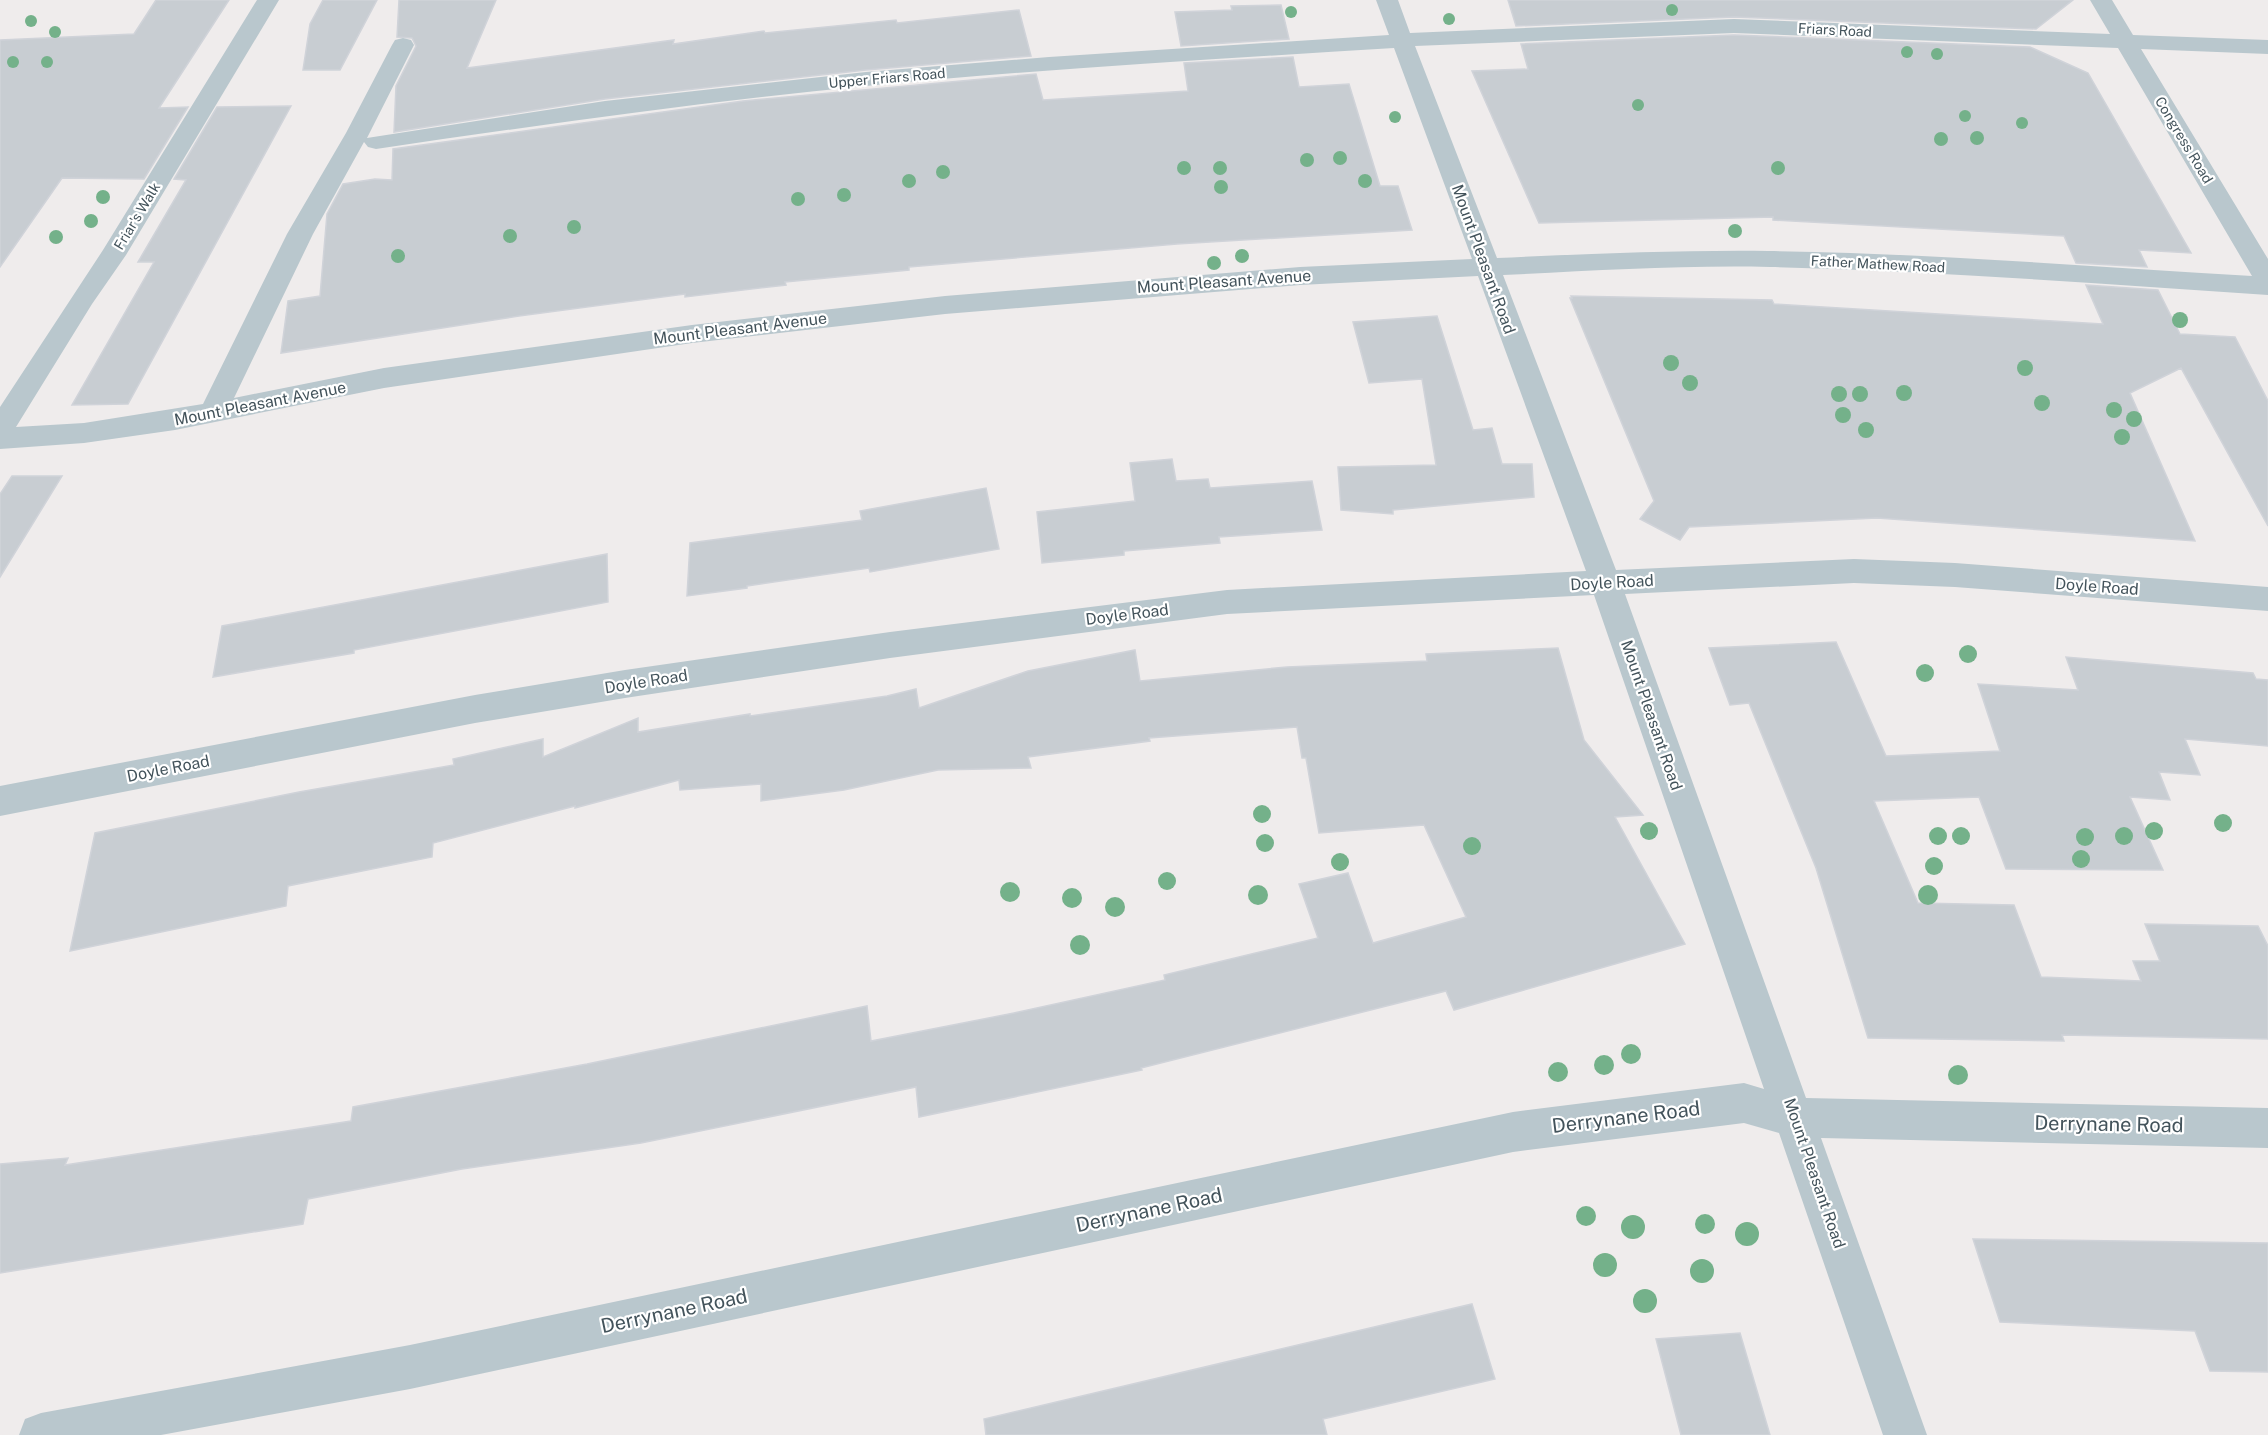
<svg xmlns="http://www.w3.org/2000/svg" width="2268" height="1435" viewBox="0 0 2268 1435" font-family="'Public Sans',sans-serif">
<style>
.building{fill:#c8cdd2;stroke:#d0d3d9;stroke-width:1.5}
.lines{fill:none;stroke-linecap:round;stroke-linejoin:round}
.minor{fill:#b9c7cd;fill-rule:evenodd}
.tree{fill:#74b18a}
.labels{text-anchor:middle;stroke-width:4.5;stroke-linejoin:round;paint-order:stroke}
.far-street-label{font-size:14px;fill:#43535b;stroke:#fff}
.street-label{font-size:16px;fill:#43535b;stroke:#fff}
.near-street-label{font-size:20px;fill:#43535b;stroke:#fff}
</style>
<rect width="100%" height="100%" fill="#efecec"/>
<path class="building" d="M156,0H229L159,108L188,107L144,179L62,178L0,267V40L134,34Z
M323,0H377L340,70H303L310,24Z
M399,0H496L467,68L674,40L673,44L764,31L765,33L896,20L897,23L1019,10L1031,56L866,70L605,99L394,132L396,86L416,46L412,38L397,37Z
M1508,0H2073L2036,29L1734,17L1516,26Z
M1281,5L1289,39L1181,46L1175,12L1232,10L1231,6Z
M1734,35L2030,47L2088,73L2191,253L2139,250L2147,267L2076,263L2064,236L1773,220V217L1539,223L1472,71L1528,69L1521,44Z
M1293,57L1299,87L1349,84L1380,186H1398L1412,230L1177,244L909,267V270L785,282L786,285L685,297V294L519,316L281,353L288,301L320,296L327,214L343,184L375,179L392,180L393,149L743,101L1036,74L1043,100L1188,91L1184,63Z
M291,106L128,404L72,405L154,262H138L186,180L174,179L217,107Z
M2086,285L2158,290L2180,334L2235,337L2268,401V526L2181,368L2130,393L2195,541L1877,518L1689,527L1680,540L1640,519L1654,501L1570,298H1572L1571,296L1772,300L1774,304L2103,324Z
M1437,316L1473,430L1492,428L1502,464H1532L1534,497L1393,510V514L1341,510L1338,467L1436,465L1422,379L1369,383L1353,322Z
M1172,459L1176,481L1208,479L1210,488L1312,481L1322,530L1219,537L1220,543L1124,551V555L1042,563L1037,512L1135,501L1130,463Z
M12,476H62L0,577V494Z
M986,488L999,549L870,572L869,568L747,586V588L687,596L690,543L862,520L860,511Z
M607,554L608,602L354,650V653L213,677L222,626Z
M1836,642L1886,756L2000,751L1978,684L2078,690L2066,657L2253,673L2256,679L2268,680V746L2185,739L2200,775L2159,772L2170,800L2130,797L2163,870L2006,869L1979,797L1874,801L1918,903L2014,905L2041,977L2141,981L2133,961H2160L2145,924L2258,926L2268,946V1039L2062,1035L2064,1041L1868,1038L1816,868L1749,703L1730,705L1709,648Z
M1558,648L1584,740L1643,815L1615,817L1685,944L1454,1010L1446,991L1141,1068L1142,1070L919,1117L916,1087L641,1143L462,1169L308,1199L303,1224L0,1273V1164L68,1158L65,1165L351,1121L353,1107L587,1064L867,1006L871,1041L1014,1013L1165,980L1164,975L1318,938L1299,884L1348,873L1373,943L1466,917L1424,825L1319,833L1306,758H1302L1297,727L1149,738L1150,741L1028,757L1031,768L938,770L844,790L761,801V784L680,790L679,780L575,808V806L433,843L432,857L288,886L286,906L70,951L95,833L299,792L454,765L453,759L543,739V757L638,718V732L750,714V716L887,696L916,689L919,708L1028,671L1135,650L1140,681L1287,667L1427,661L1426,654Z
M1973,1239L2268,1243V1372L2210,1371L2195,1331L2000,1322Z
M1472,1304L1495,1379L1323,1419L1327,1435H986L984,1419Z
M1740,1333L1770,1435H1681L1656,1339Z"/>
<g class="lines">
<path class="minor" d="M257,0H279L126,255L92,304L16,427L84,423L203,404L287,234L346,133L392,45L395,40L403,38L411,40L414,45L367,138L605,101L866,72L1049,57L1389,35L1376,0H1398L1410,33L1734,19L2110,34L2090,0H2112L2133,35L2268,40V54L2141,49L2268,259V295C2102,284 1936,271 1770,267C1681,265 1592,271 1503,275L1616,570L1854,559L1955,563L2268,587V611L1955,587L1854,583L1625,594L1806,1098L2268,1108V1148L1821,1138L1927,1435H1883L1779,1133L1744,1123L1513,1152L410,1389L161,1435H19L25,1419L41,1413L410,1345L1513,1112L1744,1083L1764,1089L1594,595L1227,614L890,658L625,698L475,723L0,816V786L475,695L625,670L890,632L1227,590L1586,571L1478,276L1300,285L945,314L692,343L384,388L175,430L84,443L0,449V407L103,250ZM1734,33L2118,48L2252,276C2091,267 1930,253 1768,251C1678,250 1587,254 1497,258L1415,46ZM1394,48L1472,259L1300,267L945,296L692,325L384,368L234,398L313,234L364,142L368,147L376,149C539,125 702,102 866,86C1041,69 1218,59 1394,48Z"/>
</g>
<g class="tree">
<circle cx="1672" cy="10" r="6"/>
<circle cx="1291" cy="12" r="6"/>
<circle cx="1449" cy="19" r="6"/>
<circle cx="31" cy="21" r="6"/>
<circle cx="55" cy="32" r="6"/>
<circle cx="1907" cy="52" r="6"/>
<circle cx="1937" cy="54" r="6"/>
<circle cx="13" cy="62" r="6"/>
<circle cx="47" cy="62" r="6"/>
<circle cx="1638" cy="105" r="6"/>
<circle cx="1965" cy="116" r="6"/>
<circle cx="1395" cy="117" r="6"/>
<circle cx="2022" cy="123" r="6"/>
<circle cx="1977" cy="138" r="7"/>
<circle cx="1941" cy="139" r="7"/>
<circle cx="1340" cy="158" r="7"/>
<circle cx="1307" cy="160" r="7"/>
<circle cx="1184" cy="168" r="7"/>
<circle cx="1220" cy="168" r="7"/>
<circle cx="1778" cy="168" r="7"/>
<circle cx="943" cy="172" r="7"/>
<circle cx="909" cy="181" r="7"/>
<circle cx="1365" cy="181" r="7"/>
<circle cx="1221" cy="187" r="7"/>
<circle cx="844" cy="195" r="7"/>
<circle cx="103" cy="197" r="7"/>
<circle cx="798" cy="199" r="7"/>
<circle cx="91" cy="221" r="7"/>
<circle cx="574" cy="227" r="7"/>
<circle cx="1735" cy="231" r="7"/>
<circle cx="510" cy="236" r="7"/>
<circle cx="56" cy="237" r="7"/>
<circle cx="398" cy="256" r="7"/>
<circle cx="1242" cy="256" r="7"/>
<circle cx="1214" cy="263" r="7"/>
<circle cx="2180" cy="320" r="8"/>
<circle cx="1671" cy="363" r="8"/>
<circle cx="2025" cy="368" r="8"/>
<circle cx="1690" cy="383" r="8"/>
<circle cx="1904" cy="393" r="8"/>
<circle cx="1839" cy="394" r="8"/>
<circle cx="1860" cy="394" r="8"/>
<circle cx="2042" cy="403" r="8"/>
<circle cx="2114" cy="410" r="8"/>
<circle cx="1843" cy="415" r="8"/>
<circle cx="2134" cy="419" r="8"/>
<circle cx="1866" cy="430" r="8"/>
<circle cx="2122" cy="437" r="8"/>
<circle cx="1968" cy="654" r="9"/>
<circle cx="1925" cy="673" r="9"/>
<circle cx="1262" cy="814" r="9"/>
<circle cx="2223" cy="823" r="9"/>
<circle cx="1649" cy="831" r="9"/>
<circle cx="2154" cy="831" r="9"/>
<circle cx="1938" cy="836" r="9"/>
<circle cx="1961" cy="836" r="9"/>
<circle cx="2124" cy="836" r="9"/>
<circle cx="2085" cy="837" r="9"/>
<circle cx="1265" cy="843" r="9"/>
<circle cx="1472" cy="846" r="9"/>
<circle cx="2081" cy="859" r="9"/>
<circle cx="1340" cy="862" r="9"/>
<circle cx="1934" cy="866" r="9"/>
<circle cx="1167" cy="881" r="9"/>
<circle cx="1010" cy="892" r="10"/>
<circle cx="1258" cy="895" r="10"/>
<circle cx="1928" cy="895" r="10"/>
<circle cx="1072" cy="898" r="10"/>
<circle cx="1115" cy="907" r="10"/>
<circle cx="1080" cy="945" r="10"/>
<circle cx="1631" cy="1054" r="10"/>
<circle cx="1604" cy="1065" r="10"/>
<circle cx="1558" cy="1072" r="10"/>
<circle cx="1958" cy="1075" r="10"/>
<circle cx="1586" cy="1216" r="10"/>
<circle cx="1705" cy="1224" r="10"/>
<circle cx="1633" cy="1227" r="12"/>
<circle cx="1747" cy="1234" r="12"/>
<circle cx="1605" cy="1265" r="12"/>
<circle cx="1702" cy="1271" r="12"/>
<circle cx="1645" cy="1301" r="12"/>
</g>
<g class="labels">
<g class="far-street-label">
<text transform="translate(1835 30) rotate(3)" y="5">Friars Road</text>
<text transform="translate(887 78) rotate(-5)" y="5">Upper Friars Road</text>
<text transform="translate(2184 140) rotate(59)" y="5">Congress Road</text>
<text transform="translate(137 216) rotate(-59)" y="5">Friar's Walk</text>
<text transform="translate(1878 264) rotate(3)" y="5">Father Mathew Road</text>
</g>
<g class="street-label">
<text transform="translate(1484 259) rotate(70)" y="6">Mount Pleasant Road</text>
<text transform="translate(1224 281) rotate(-4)" y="6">Mount Pleasant Avenue</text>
<text transform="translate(740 328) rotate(-7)" y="6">Mount Pleasant Avenue</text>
<text transform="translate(260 403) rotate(-11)" y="6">Mount Pleasant Avenue</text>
<text transform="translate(1612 582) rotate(-3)" y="6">Doyle Road</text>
<text transform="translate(2097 586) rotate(4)" y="6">Doyle Road</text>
<text transform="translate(1127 614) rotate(-7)" y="6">Doyle Road</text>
<text transform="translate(646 681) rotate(-9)" y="6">Doyle Road</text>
<text transform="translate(1652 715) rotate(71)" y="6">Mount Pleasant Road</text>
<text transform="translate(168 768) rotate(-11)" y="6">Doyle Road</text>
<text transform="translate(1815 1173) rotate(71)" y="6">Mount Pleasant Road</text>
</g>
<g class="near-street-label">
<text transform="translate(1626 1117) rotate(-7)" y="7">Derrynane Road</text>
<text transform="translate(2109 1124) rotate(1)" y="7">Derrynane Road</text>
<text transform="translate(1149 1210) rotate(-12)" y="7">Derrynane Road</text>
<text transform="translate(674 1311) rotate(-12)" y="7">Derrynane Road</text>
</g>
</g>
</svg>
